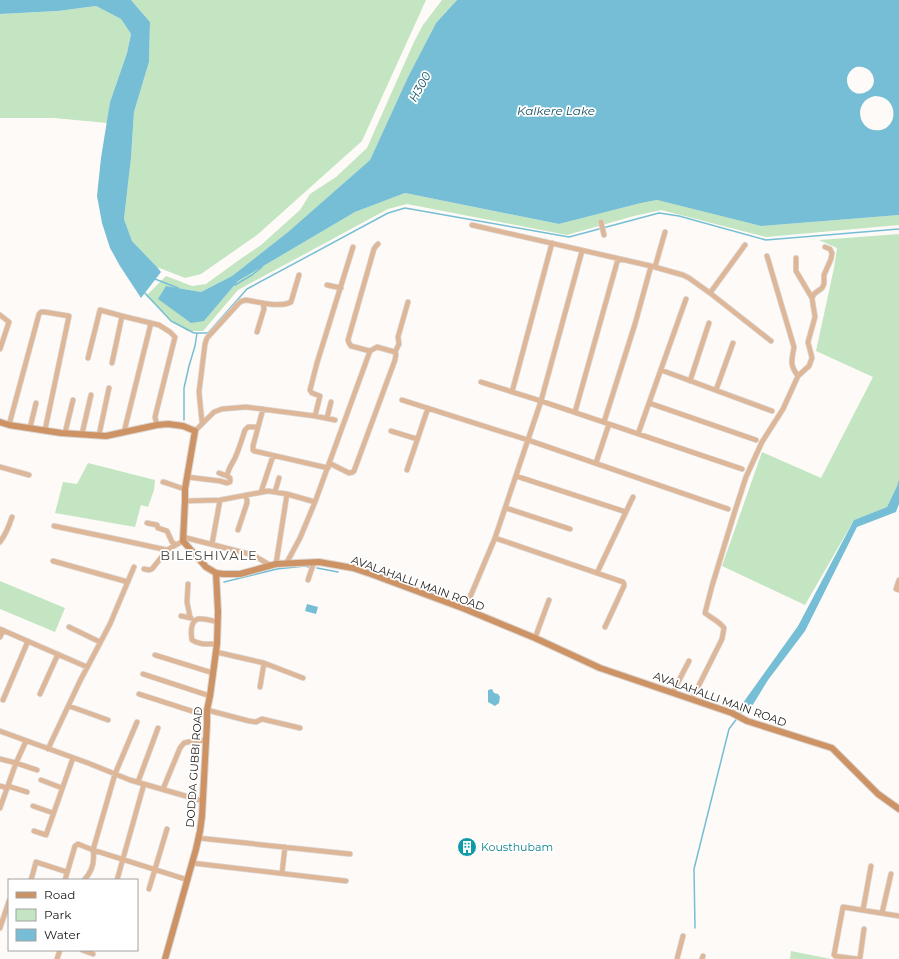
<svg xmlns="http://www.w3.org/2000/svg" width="899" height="959" viewBox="0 0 899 959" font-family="Montserrat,sans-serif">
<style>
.green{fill:#c3e5c1}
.water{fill:#76bed5;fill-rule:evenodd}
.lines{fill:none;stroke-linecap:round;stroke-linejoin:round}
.stream{stroke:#76bed5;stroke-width:1.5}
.street-casing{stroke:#dad6d3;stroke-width:6}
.secondary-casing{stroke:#dad6d3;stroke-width:8}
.street{stroke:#deb698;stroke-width:4.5}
.secondary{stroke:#ce9365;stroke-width:6}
.labels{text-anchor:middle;stroke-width:3.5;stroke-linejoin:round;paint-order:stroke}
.street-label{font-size:11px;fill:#1a1714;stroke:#fff}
.culture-label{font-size:11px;fill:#0d838f;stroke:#fff;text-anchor:start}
.water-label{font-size:12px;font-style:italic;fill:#165263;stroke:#fff}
.quarter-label{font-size:13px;letter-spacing:1px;fill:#4d4640;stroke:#fff}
</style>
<rect width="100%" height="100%" fill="#fefaf7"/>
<path class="green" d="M131,0H426L362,141L257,235L201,274L185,278L157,267L132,241L124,219L131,158L134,112L149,62L150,22Z
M442,0H457L436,23L408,77L370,160L288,232L232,276L201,292L166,286L204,321L238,281L355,212L405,193L559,224L641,203L657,200L761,226L899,215V225L766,237L661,210L634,216L567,235L407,204L388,209L238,290L203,331H187L170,319L146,296L166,276L192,286L206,284L239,260L261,245L300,210L310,194L336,177L367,148L414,42L423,25Z
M96,6L121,19L131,34L127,53L110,102L107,123L54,118H0V14L58,11Z
M899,234V479L897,486L887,507L854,520L805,605L722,566L762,452L821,478L873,377L816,351L834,268L837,248L819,240Z
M88,463L155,480L154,490L148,507L141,505L135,527L55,513L63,482L77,484Z
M0,581L65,608L55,632L0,609Z
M791,951L831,959H790Z"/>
<path class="water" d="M0,0H131L150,22L149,62L134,112L131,158L124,219L132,241L157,267L161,272L141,298L120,266L110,248L102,223L97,196L101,158L110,102L127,53L131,34L121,19L96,6L58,11L0,14Z
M457,0H899V215L761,226L657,200L641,203L559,224L405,193L355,212L238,281L204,321L191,323L158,299L166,286L201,292L232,276L288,232L370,160L408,77L436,23ZM856,67C873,64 881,85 866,92C850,100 838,76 856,67ZM875,96C898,96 899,126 881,130C858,134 851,101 875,96Z
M899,479V504L896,512L857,527L805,631L768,680L749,711L740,707L798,626L854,520L887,507L897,486Z
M307,604L318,607L316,614L305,611Z
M492,689L494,693L498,694L500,697L499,703L495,706L488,702V690Z"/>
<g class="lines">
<path class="stream" d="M155,279L178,288
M235,285L252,275L262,267
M144,292L171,321L194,333H208L247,289L388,213L405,208L569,237L659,213L679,216L766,240L899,229
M184,420V388L189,366L195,346L197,333
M317,568L338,572
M224,582L277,569L305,566L309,567
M740,714L745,708
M695,928L694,869L729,729L738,717"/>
<defs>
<path id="street" d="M601,222L604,235
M472,225L651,266L683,275L689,278L710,293L771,341
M767,256L794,347C792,360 789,364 798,376
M655,267L665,232
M327,285L341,288
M710,293L745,245
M812,298L814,294L822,288L824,284V275L831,259L832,253L830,249L825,247
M0,315L9,322L0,349
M257,332L264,309L263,303
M370,351L351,346L349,343L348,340L374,249L376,246L378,244
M395,352L399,344L398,337L408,302
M88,358L100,310L122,316
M112,363L122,316L159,325L170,332L175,337L155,417L157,425
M661,370L772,411
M690,381L709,323
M481,382L541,401L582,251
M716,390L733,343
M512,392L552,243
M402,400L528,440L728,509
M649,403L756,440
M263,409L253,446V450L254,451L328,468
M575,412L618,259
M315,416L320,396L312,393L310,390L317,363L353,247
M327,418L331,402
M202,422L199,392L205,344L207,338L239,303L242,301L246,300C258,302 280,308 291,302L299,275
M604,422L635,324L651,266
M9,425L39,314L41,312H45L69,316L45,430
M30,428L36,403
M195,431L214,412L222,409L246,407L315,416L335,420
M391,431L417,439
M124,432L151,323
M65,433L73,400
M82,434L91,395
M638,434L686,299
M99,435L109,388
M596,463L609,424
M0,467L29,475
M407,470L428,408
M219,473L227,476
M516,476L626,512
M187,477L220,481L227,483L230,482V478L227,476C228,469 232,464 235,458C239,449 242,439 245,430L248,427H258
M163,482C171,484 177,487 185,489
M261,492L273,456
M275,492L279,478
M185,501L220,500L268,491L287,494L315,502
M506,508L570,529
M147,523L157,525L158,528L167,531L172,542L176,545
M54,526L121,540L167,550L183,541
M238,530L247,503V500L245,495
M183,537L253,555L270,565
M495,538L623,582L624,584V586L605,627
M0,542C6,534 9,526 12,517
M212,544L220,500
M53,561L128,582
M276,564L287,494
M286,564L300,538L315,502L370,351L377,347L395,352L396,354L395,360L354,471L353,472L349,473L329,463
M144,569L149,570L152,569L167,550
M597,573L633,497
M308,580L314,562
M899,580L896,589L899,590
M188,584L187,602L190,617
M465,609L495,538L541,401L742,469
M181,616L191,618
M69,627L100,642
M0,629L87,667
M0,637L3,630
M535,638L549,600
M217,644C208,644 199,645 192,640C191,634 190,621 198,619C202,618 213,621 218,622
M216,652L264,663L303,678
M155,655L213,673
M143,674L210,696
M260,687L264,663
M673,692L689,661
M40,694L58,654
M139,694L207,716
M692,699L722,639L724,628C719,621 711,618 705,613L712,586L734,514L746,477L762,442L783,409L798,376L809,366L812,358L808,342L815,317L812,298L796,271V258
M3,700L28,641
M69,706L108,720
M207,710L249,721L256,722L262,719L300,728
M0,731L88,763L115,774L130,780L203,801
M48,749L80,681L110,624L134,567
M0,759L16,763L26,741
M41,780L62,788
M138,782L158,728
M0,786L7,788
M8,786L27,792
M163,789L180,748L184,743L188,742L206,740
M33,806L53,813
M0,808L16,763L37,770
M34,831L46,835L73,758
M198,838L350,854
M192,863L346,881
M282,873L285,847
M31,880L36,862L67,872
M65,880L75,846L78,844L93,850L188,880
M84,880C92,872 95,862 93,850L115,774L137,722
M117,880L144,784
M149,889L167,829
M863,910L871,866
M882,913L891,874
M0,928L9,901
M864,929L860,958L857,959L835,956L834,955L843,907L899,916
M82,950L93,954
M57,959L60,950
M677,959L683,936
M702,959L703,956"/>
<path id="secondary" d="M0,422L9,425L61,433L106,436L157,425L168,424L183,426L195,431L185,489V501L183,541L206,567L216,573L223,574H240L276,564L319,562L353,568L371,574L465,609L535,638L600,668L732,713L747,721L832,748L878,794L899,809
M165,959L196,849L200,831L202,816L207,723V710L210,696L217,644L218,612L216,573"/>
</defs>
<use href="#street" class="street-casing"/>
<use href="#secondary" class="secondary-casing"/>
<use href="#street" class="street"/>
<use href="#secondary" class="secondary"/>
</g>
<defs>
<symbol id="building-disc" viewBox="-11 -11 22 22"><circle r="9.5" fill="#0f9aa8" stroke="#fff"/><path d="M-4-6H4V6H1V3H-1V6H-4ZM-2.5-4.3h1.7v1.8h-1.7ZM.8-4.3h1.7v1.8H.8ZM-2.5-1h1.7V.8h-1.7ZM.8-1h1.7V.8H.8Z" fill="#fff"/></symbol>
</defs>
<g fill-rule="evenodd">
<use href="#building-disc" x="456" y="836" width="22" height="22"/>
</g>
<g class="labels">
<g class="street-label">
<text transform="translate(418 583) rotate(20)" y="4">AVALAHALLI MAIN ROAD</text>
<text transform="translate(720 699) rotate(20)" y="4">AVALAHALLI MAIN ROAD</text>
<text transform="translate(194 767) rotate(-86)" y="4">DODDA GUBBI ROAD</text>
</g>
<g class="culture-label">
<text x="481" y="851">Kousthubam</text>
</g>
<g class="water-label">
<text transform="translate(420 87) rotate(-61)" y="4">H300</text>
<text x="556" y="115">Kalkere Lake</text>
</g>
<g class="quarter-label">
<text x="209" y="560">BILESHIVALE</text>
</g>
</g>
<rect x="8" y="879" width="130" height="72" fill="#ffffff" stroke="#a3a2a1"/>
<rect x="16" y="892" width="20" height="6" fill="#ce9365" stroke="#a3a2a1"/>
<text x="44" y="899" font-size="12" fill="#1a1714">Road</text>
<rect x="16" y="909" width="20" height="12" fill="#c3e5c1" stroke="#a3a2a1"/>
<text x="44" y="919" font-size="12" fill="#1a1714">Park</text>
<rect x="16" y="929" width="20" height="12" fill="#76bed5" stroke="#a3a2a1"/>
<text x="44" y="939" font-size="12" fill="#1a1714">Water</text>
</svg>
